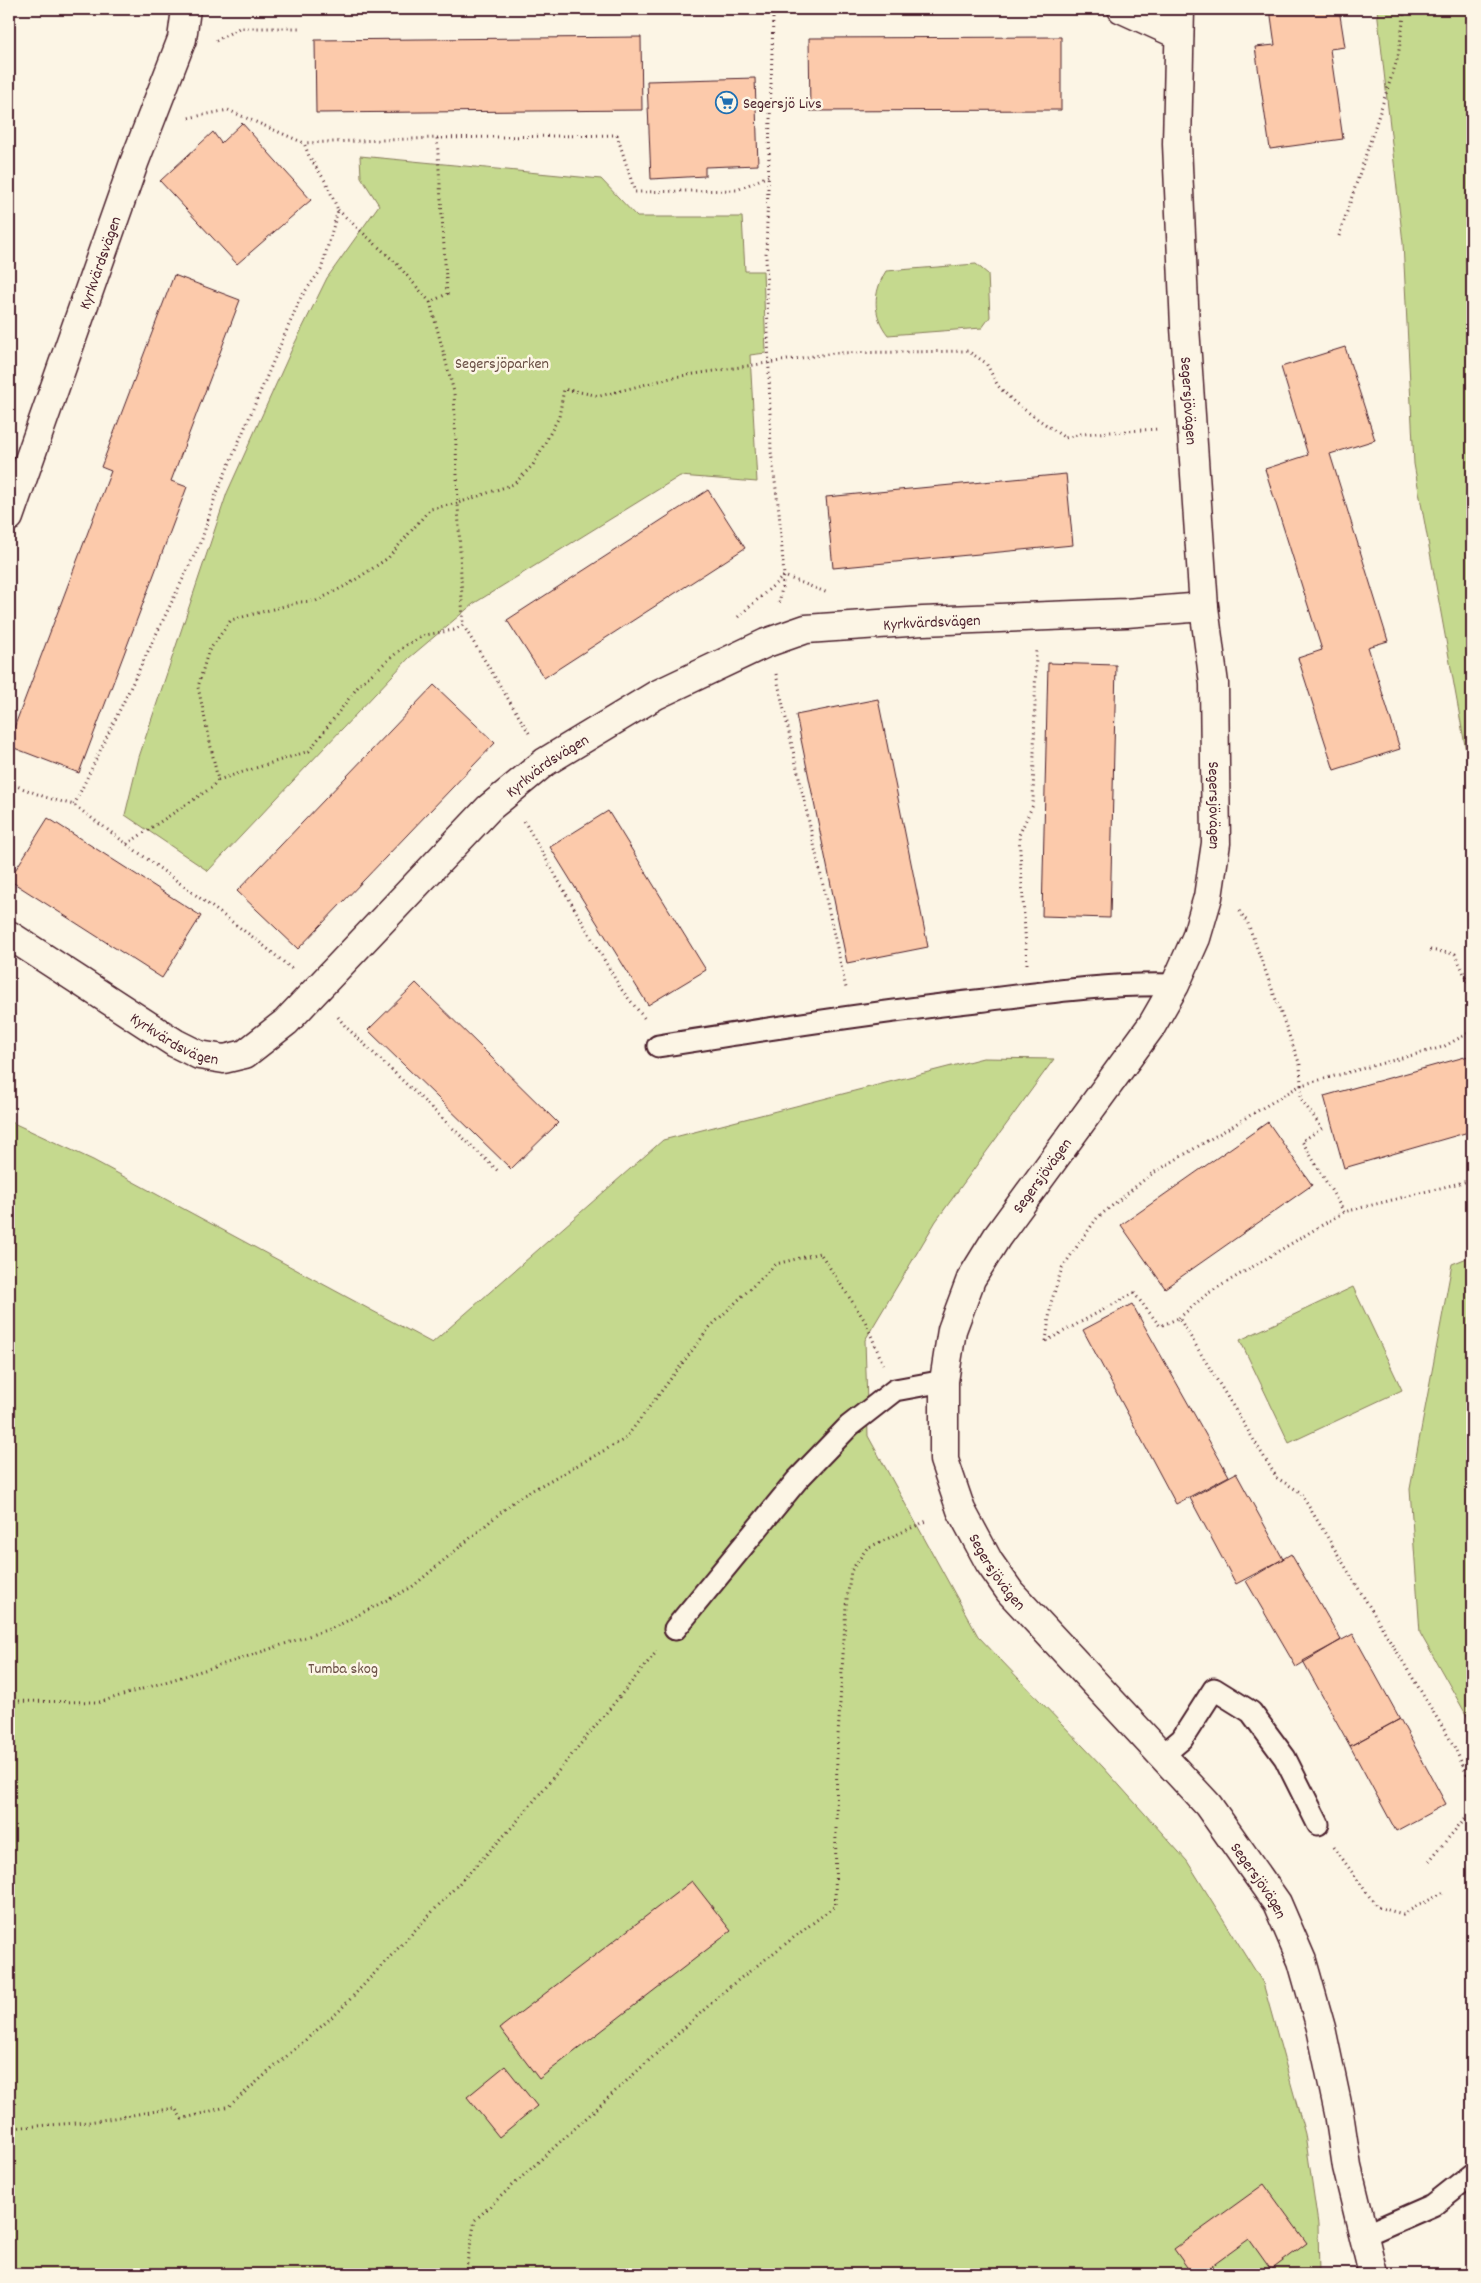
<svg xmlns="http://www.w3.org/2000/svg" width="1481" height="2283" viewBox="0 0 1481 2283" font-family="Dekko,sans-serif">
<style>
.green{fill:#c5d98e;stroke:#887c5c}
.building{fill:#fccaab;stroke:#4a1f2b}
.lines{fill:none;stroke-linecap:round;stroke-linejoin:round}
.lane-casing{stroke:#4a1f2b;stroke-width:25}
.street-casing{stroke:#4a1f2b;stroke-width:31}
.path{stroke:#4a1f2b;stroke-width:3;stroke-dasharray:1 4;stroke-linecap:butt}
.lane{stroke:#fcf5e5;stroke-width:21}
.street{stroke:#fcf5e5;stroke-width:28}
.labels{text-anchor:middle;stroke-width:5;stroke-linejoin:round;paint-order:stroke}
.poi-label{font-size:16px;fill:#4a1f2b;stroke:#fcf5e5;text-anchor:start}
.street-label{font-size:16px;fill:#4a1f2b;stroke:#fcf5e5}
.park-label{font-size:16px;fill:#694e44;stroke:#fcf5e5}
</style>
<rect width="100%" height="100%" fill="#fcf5e5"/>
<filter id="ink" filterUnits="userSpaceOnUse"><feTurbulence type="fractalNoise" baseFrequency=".02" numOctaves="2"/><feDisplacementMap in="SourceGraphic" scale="10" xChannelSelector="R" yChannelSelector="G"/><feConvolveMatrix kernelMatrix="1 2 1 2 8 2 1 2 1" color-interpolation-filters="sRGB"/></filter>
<g filter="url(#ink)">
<path class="green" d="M1377,9H1472V784L1414,464L1403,243Z
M360,156L601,179L637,217H742L745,271H763L766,353L750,355L757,482L680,476L473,604L409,658L208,871L125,815L139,757L227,493L291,351L327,278L379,205L361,177Z
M976,264L988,274L990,317L982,328L888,335C872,315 873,292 886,271Z
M983,1058L1054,1059L936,1221L865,1340L868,1436L978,1636L1103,1767L1187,1861L1263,1983L1305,2134L1318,2224L1319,2274H9V1121L93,1160L432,1343L663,1140Z
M1472,1256V1725L1420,1633L1410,1489L1452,1264Z
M1353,1287L1402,1390L1289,1443L1240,1340Z"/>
<path class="building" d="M1270,9H1339L1345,47L1330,49L1343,139L1270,149L1255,47L1275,45Z
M641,37L642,110L316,113L315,40Z
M1061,37V110L810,111L809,38Z
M755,78L758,165L705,167V176L651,179L647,81Z
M242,123L311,200L237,264L160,181L213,132L221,143Z
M174,275L240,300L171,481L187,487L79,773L9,746V741L111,471L101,467Z
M1345,347L1375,440L1330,454L1388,641L1368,647L1400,749L1334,770L1298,658L1322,650L1265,469L1308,455L1281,367Z
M1066,474L1073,545L833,568L826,497Z
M708,490L745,548L544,678L507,620Z
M1048,663L1116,665L1110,918L1042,916Z
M434,685L495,743L298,949L237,891Z
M878,699L928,947L847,963L796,715Z
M608,811L706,970L648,1005L550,847Z
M48,818L201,916L162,978L9,880Z
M416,983L558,1123L511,1169L368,1030Z
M1472,1055V1131L1344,1168L1324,1096Z
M1268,1122L1312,1185L1165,1288L1121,1225Z
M1132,1304L1229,1476L1176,1504L1083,1330Z
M1236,1473L1283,1559L1236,1584L1190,1498Z
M1291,1554L1341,1640L1296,1667L1246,1581Z
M1353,1634L1400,1719L1350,1746L1303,1661Z
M1400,1719L1446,1804L1396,1831L1350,1746Z
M692,1881L731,1931L539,2079L500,2028Z
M505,2066L537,2106L499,2137L467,2097Z
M1264,2184L1307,2243L1271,2270L1249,2239L1201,2274H1192L1174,2249Z"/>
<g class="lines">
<defs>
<path id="lane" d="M658,1046C767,1029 876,1012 985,1000C1048,992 1112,983 1175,985
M675,1629L797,1480L849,1426L895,1390L944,1381
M1163,1755L1182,1739L1214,1689L1251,1712L1285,1758L1318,1824
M1362,2236L1433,2205L1472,2174"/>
<g id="street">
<path d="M1122,9L1179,35"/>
<path id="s1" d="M1180,9L1177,144L1185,327L1204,607L1214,684L1216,843L1208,897L1196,938L1175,985L1152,1025L997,1237L971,1279L952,1330L944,1381V1460L961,1510L989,1562L1010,1592L1208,1805L1277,1903L1302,1961L1321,2028L1339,2113L1347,2167L1373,2274"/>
<path id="s2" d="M9,517L134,163L182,39L186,9"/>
<path id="s3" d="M9,935L175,1043L199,1055L224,1059L245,1054L286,1022L489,808L545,762L656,695L766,643L806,629L923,621L1126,613L1204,607"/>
</g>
</defs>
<use href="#lane" class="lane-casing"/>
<use href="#street" class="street-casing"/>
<path class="path" d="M773,18L766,255L771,452L779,511L784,576L779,604
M216,41L239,28H302
M437,138L617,135L635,192L737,190L768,176
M338,210L396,263L430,302
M1339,236L1398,57L1405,9
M738,617L784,576L828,593
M776,674L846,988
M529,733L463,625L458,503L514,484L533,465L559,417L564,389L600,396L674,377L834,353L968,351L986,363L998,386L1015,403L1065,438L1081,434L1158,429
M218,780L309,751L360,684L406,645L425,635L454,630L463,625
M9,783L45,797L74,805L258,941L292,969
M74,805L202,539L215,497L301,297L321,270L338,210L327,184L309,156L304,143L228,110L188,118
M524,821L621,989L645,1019
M127,844L211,788L218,780L198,687L208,652L231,620L300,602L316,601L349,584L388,558L430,509L458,503L454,392L430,302L447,294L437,138L304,143
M1430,950L1455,954L1469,984L1472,1005
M1027,964L1019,835L1033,805L1036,649
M338,1017L345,1026L499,1172
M1344,1212L1302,1141L1322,1128L1301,1099V1085L1443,1047L1472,1031
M1179,1318L1207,1294L1344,1212L1472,1180
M1046,1341L1134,1293L1160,1326L1179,1318L1277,1478L1300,1492L1454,1746L1472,1786
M1046,1341L1051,1303L1062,1268L1097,1218L1150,1175L1301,1085L1300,1065L1247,921L1239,911
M9,1701L100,1702L240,1659L335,1627L412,1587L518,1498L625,1439L710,1327L776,1264L820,1253L865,1321L883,1364
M1334,1847L1377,1907L1403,1914L1446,1891
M1429,1861L1472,1810
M9,2128L89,2122L175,2108L182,2119L229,2106L339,2011L514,1825L657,1651
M465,2274L475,2220L729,1987L835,1906L837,1752L846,1606L851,1571L867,1548L929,1520"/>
<use href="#lane" class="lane"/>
<use href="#street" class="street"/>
</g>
</g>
<defs>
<symbol id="supermarket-ring" viewBox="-11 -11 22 22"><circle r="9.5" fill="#fcf5e5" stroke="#1f6fb2" stroke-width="1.5"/><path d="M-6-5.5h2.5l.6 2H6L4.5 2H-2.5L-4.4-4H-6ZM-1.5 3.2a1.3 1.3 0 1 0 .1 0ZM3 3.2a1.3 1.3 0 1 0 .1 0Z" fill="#1f6fb2"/></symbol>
</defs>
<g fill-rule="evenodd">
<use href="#supermarket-ring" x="714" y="90" width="25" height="25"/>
</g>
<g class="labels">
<g class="poi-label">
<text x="743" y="108">Segersjö Livs</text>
</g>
<g class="street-label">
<text dy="6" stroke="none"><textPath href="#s2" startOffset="270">Kyrkvärdsvägen</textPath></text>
<text dy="6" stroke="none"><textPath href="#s1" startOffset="392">Segersjövägen</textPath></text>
<text dy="6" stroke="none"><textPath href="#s3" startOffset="1111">Kyrkvärdsvägen</textPath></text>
<text dy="6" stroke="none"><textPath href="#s3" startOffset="691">Kyrkvärdsvägen</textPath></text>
<text dy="6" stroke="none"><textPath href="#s1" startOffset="798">Segersjövägen</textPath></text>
<text dy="6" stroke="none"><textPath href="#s3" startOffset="196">Kyrkvärdsvägen</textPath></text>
<text transform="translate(1041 1175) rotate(-54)" y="6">Segersjövägen</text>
<text dy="6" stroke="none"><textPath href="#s1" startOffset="1652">Segersjövägen</textPath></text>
<text dy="6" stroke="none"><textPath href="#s1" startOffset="2058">Segersjövägen</textPath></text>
</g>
<g class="park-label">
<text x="502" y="368">Segersjöparken</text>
<text x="343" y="1673">Tumba skog</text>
</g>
</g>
<rect width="1481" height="2283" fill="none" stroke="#fcf5e5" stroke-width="30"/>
<rect x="15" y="15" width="1451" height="2253" fill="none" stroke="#4a1f2b" stroke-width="2" filter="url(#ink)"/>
</svg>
